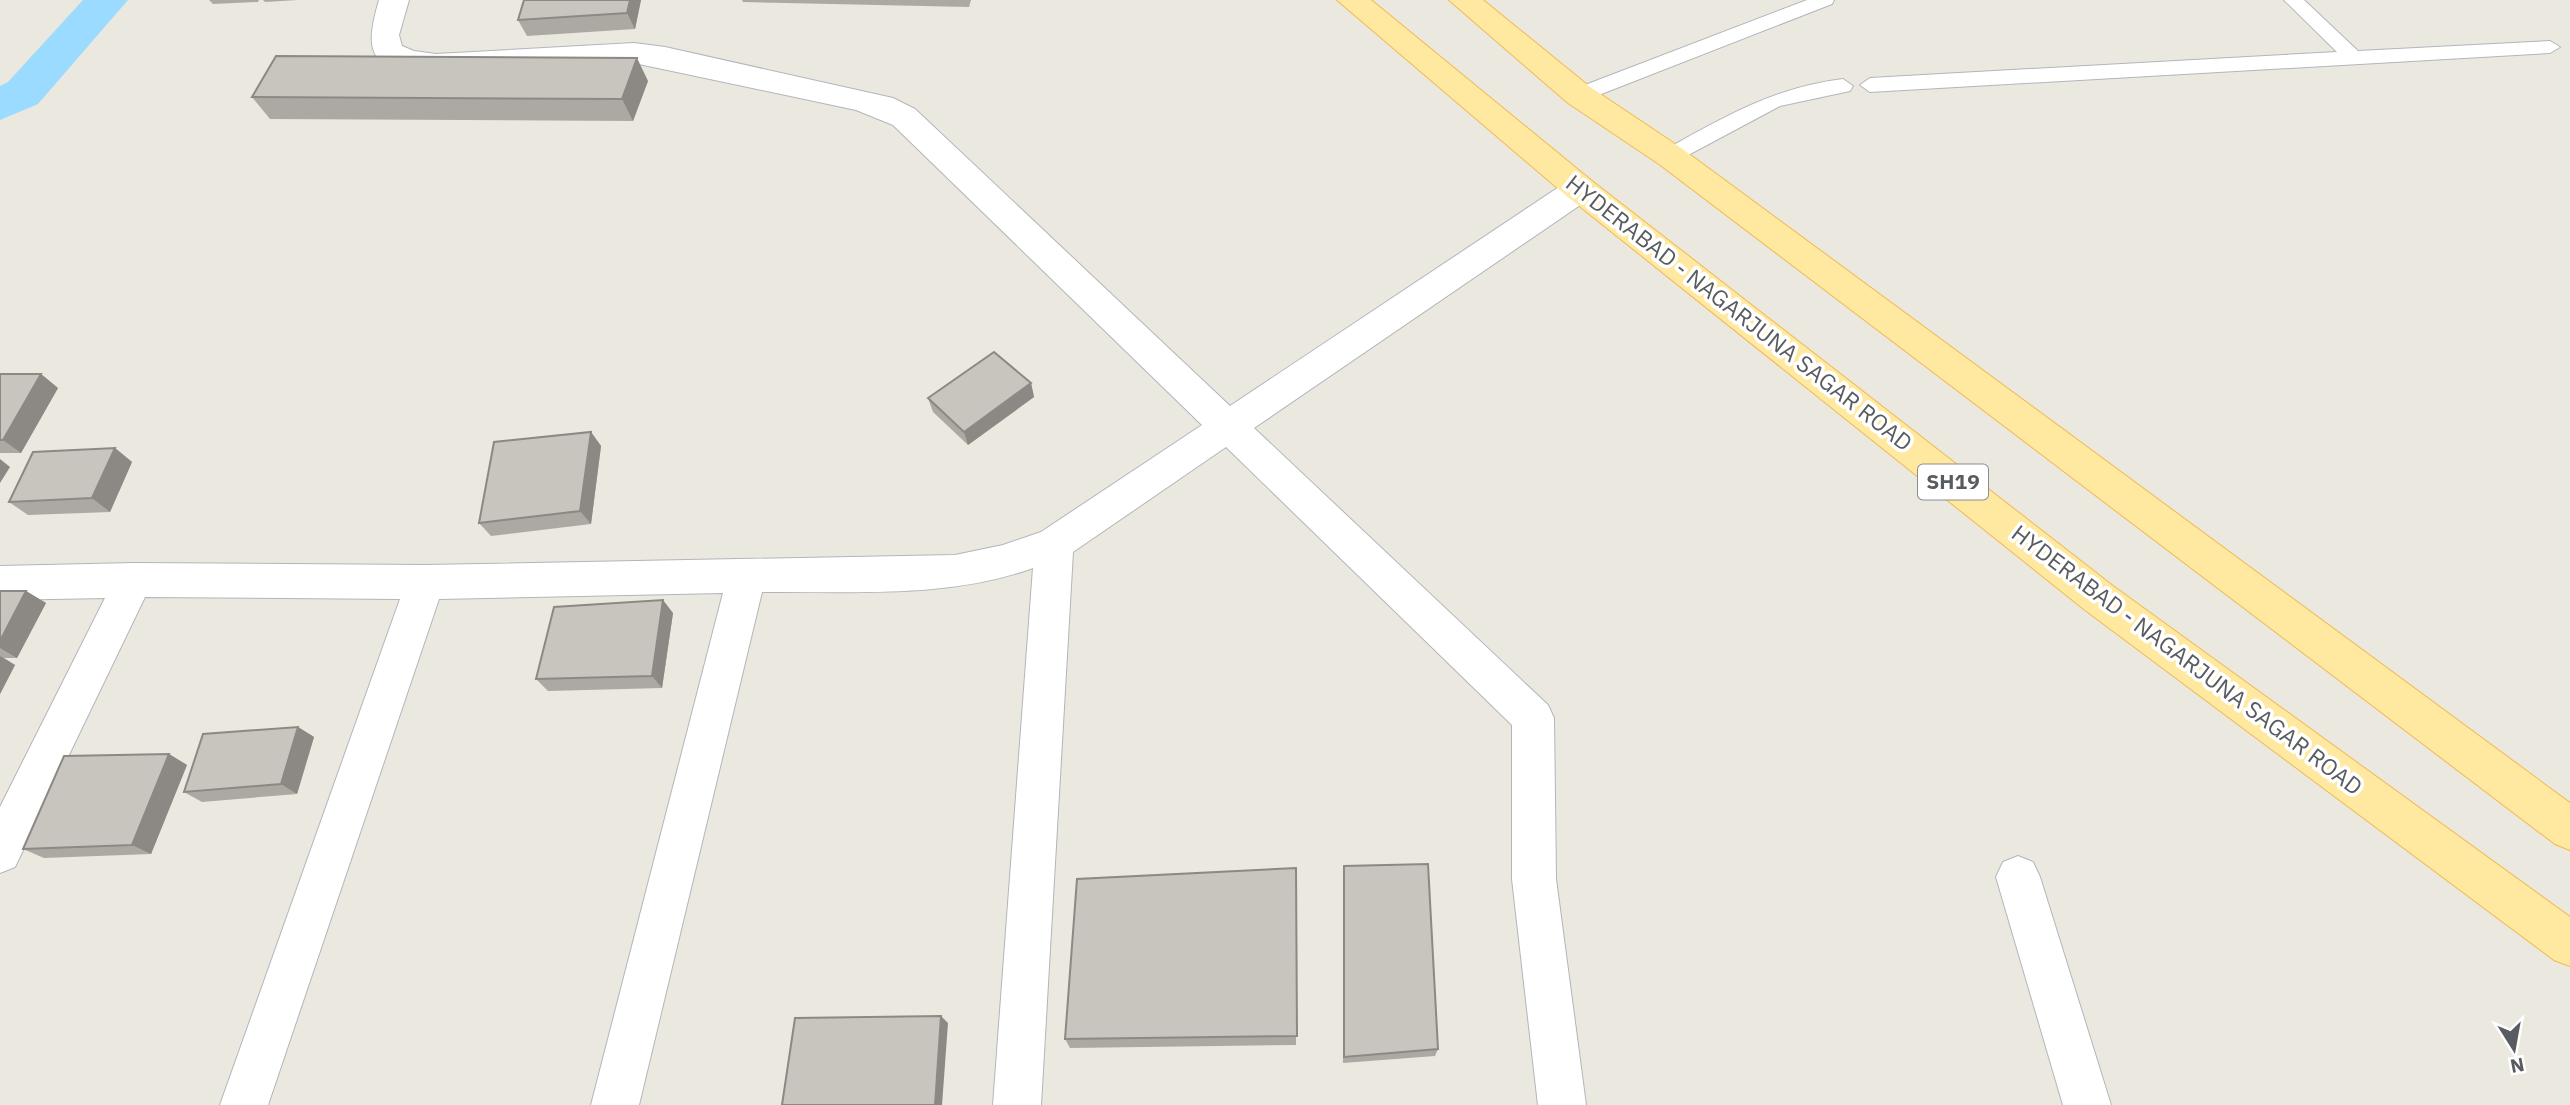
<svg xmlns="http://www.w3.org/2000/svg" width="2570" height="1105" viewBox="0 0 2570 1105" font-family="'IBM Plex Sans',sans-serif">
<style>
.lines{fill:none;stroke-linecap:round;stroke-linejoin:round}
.canal{fill:#9bdbff;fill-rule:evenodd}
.lane-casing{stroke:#b2b6ba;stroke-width:2}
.street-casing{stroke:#b2b6ba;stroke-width:2}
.primary-casing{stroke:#f1b952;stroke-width:2}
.lane{fill:#fff;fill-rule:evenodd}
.street{fill:#fff;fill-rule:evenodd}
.primary{fill:#ffe9a0;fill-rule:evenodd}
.wall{fill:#aca9a3}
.shaded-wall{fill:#8c8985}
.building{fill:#c8c4be;stroke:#8c8985;stroke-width:2}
.labels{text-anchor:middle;stroke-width:7;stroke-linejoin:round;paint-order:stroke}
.shield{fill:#fff;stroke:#8a8d90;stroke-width:2}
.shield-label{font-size:21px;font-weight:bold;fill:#585c60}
.street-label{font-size:23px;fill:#585c60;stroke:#fff}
</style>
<rect width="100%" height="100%" fill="#ebe8df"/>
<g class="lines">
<path class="canal" d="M83,0H128L38,104L0,120V86L8,82Z"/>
<defs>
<path id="lane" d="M1807,0H1834L1832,4L1586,100L1579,102L1569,95L1572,90Z
M2284,0H2304L2358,51L2550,41L2560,47L2550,53L1870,92L1860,85L1870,78L2337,52Z
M1843,79L1853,86L1850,91L1780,106L1677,161H1663L1660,156L1663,151C1722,118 1775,87 1843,79Z"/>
<path id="street" d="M379,0H409L399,35L402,46L414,51L436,54L634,43L665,47L893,98L915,109L1230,406L1568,181L1580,177L1592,181L1596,189L1592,197L1254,428L1548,705L1554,718L1556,879L1586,1105H1538L1512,879V725L1226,447L1073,552L1041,1105H993L1033,568C947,599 853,591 762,592L639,1105H591L723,593L439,599L268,1105H220L400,599L145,597L15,867L0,873V807L105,598L0,600V566L134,563L425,565L955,555L1003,545L1041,532L1202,425L893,125L856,110L634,63L436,74C375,68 361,62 379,0Z
M2018,856L2033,862L2040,877L2111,1105H2063L1996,877L2003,862Z"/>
<path id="primary" d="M1337,0H1371L1592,181L2113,586L2570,917V966L2554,960L2085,610L1568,197Z
M1449,0H1483L1590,87L1681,148L2570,803V850L2555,844L1659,164L1568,103Z"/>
</defs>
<use href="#lane" class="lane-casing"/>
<use href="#street" class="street-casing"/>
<use href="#primary" class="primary-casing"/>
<use href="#lane" class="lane"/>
<use href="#street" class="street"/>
<use href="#primary" class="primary"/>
</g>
<path class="wall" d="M209,0H259L258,2L213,4Z
M263,0H298L265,2Z
M641,0L635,29L527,36L518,20Z
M742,0H971L969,7L743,2Z
M648,81L633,121L270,119L252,97Z
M0,374H41L58,388L21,453H0Z
M1031,383L1034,397L968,445L933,412L928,398Z
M591,432L601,446L591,524L491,536L479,523Z
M115,448L132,462L110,512L28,515L9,502Z
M0,591H26L46,603L17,658H4L15,665L0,694Z
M673,613L662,688L548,691L536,679Z
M298,727L314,737L297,794L202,802L184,792Z
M169,754L187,765L151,854L44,858L23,849Z
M1344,866L1438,1049L1435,1056L1343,1063V875Z
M1296,868V1045L1070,1048L1065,1039Z"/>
<path class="shaded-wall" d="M630,0H641L635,29L627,13Z
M637,58L648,81L633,121L622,99Z
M41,374L58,388L21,453L3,440Z
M1031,383L1034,397L968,445L964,432Z
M591,432L601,446L591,524L580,511Z
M115,448L132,462L110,512L92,498Z
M0,459L10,467L0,483Z
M26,591L46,603L17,658L0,648V641Z
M663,600L673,613L662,688L652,676Z
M0,656L15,665L0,694Z
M298,727L314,737L297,794L281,784Z
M169,754L187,765L151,854L132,845Z
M941,1016L948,1023L942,1105H935Z"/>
<path class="building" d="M524,0H630L627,13L518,20Z
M276,56L637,58L622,99L252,97Z
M994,352L1031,383L964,432L928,398Z
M0,374H41L3,440H0Z
M591,432L580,511L479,523L494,442Z
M115,448L92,498L9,502L33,452Z
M0,591H26L0,641Z
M663,600L652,676L536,679L554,607Z
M298,727L281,784L184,792L203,734Z
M169,754L132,845L23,849L64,756Z
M1428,864L1438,1049L1344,1057V866Z
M1296,868L1297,1036L1065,1039L1077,879Z
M941,1016L935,1105H782L795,1018Z"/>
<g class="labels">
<rect class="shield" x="1918" y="464.5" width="70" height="35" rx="5"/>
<g class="shield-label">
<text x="1953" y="489">SH19</text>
</g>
<g class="street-label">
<text transform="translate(1739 313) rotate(38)" y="8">HYDERABAD - NAGARJUNA SAGAR ROAD</text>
<text transform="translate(2187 660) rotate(37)" y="8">HYDERABAD - NAGARJUNA SAGAR ROAD</text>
</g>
</g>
<g transform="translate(2514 1049) rotate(169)" stroke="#ffffff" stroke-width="5" paint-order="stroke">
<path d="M0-5L12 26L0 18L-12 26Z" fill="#585c60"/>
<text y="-10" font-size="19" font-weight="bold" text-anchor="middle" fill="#585c60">N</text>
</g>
</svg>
